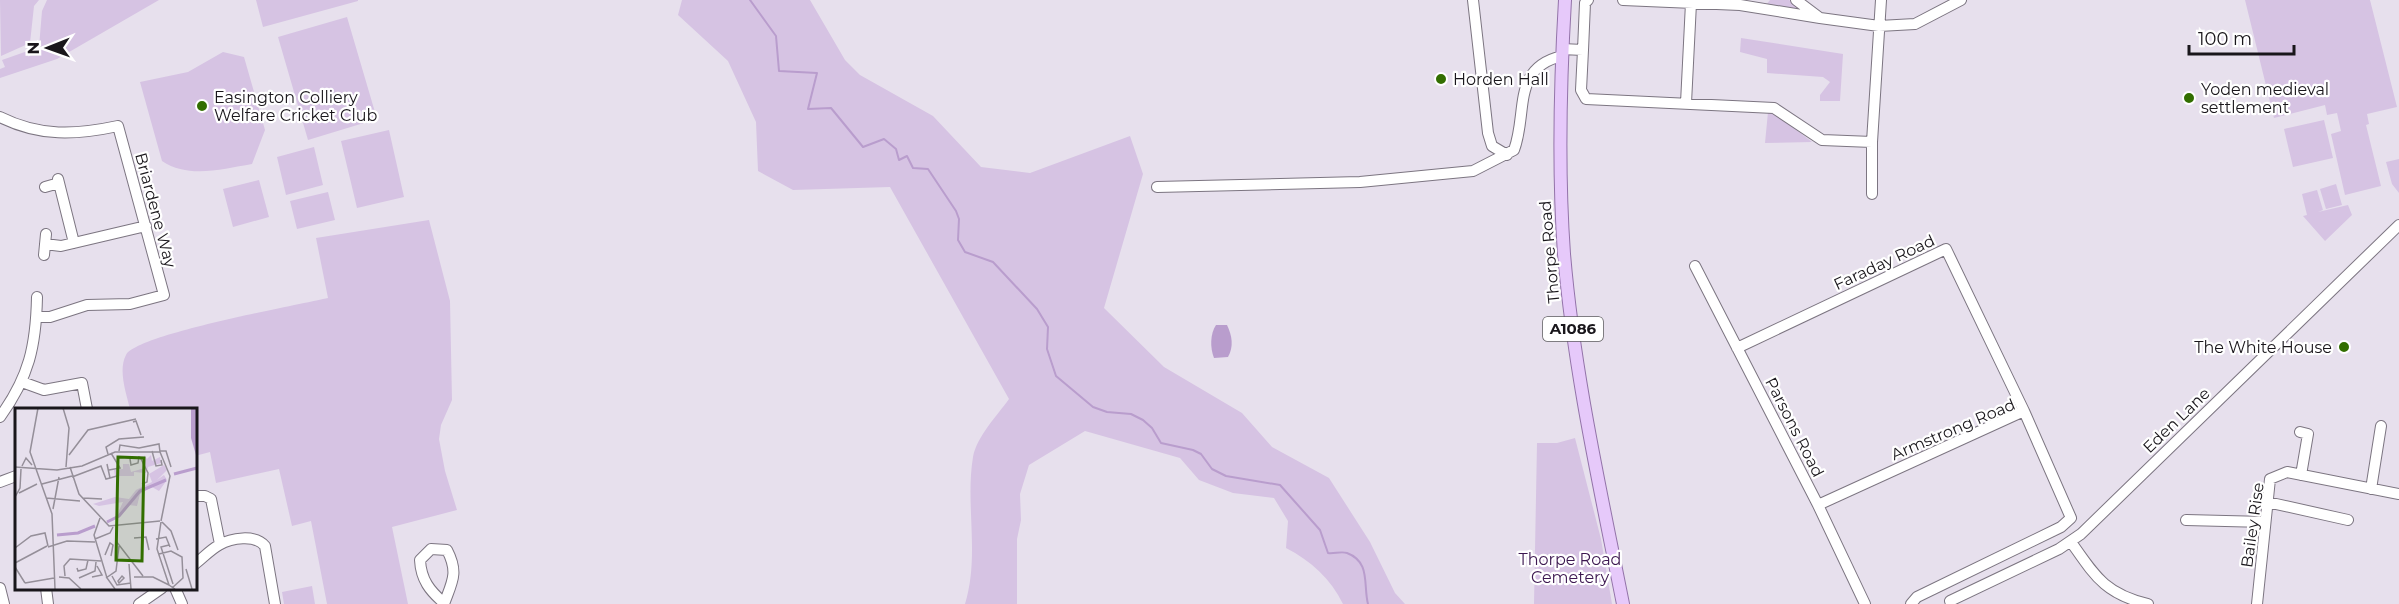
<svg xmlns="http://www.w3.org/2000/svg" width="2399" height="604" viewBox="0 0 2399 604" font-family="Montserrat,sans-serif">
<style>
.green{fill:#d6c3e3}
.water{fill:#b99dcd}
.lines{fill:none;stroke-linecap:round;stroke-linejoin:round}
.stream{stroke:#b99dcd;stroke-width:2}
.minor-casing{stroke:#7c7581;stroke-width:12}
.major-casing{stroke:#9373a9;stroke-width:14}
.minor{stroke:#fff;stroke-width:10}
.major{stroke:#e6c9fa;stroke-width:12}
.poi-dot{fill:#326e00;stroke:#fff;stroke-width:2}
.labels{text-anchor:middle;stroke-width:4.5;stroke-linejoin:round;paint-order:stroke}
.shield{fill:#fff;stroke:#5e5c5f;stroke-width:1.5}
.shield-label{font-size:15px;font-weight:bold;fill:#19161b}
.poi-label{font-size:16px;fill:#19161b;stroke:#fff;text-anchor:start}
.street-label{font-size:16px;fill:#19161b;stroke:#fff}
.park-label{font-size:16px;fill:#3c1750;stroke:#fff}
.inset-river{fill:none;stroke:#b99dcd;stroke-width:3}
.inset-road{fill:none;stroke:#958f99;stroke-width:1.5}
.view{fill:#326e00;fill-opacity:0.15;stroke:#326e00;stroke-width:3}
.inset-edge{fill:none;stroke:#19161b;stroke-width:3}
</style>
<rect width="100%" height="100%" fill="#e7e0ed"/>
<path class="green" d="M0,0H39L34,6L30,43L1,56Z
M47,0H159L57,59L0,78V69L5,67L2,60L39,47L42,11Z
M256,0H358V1L263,27Z
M682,0H810L845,60L860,75L933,116L981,167L1030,173L1130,136L1143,174L1104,308L1164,367L1242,413L1272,447L1329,478L1370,542L1395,593L1405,604H1343C1331,579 1311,561 1286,548L1288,521L1274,498L1233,493L1199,480L1180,458L1085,431L1029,465L1020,494L1021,520L1017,539V604H965C980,555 965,505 973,457C977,436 997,416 1009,399L890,187L793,190L758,171L756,122L728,61L678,15Z
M1770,0H1789L1804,11L1766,5Z
M2245,0H2370L2397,107L2367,114L2369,124L2366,125L2381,186L2345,195L2331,134L2341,131L2337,113L2327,115L2325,105L2274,118Z
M347,17L377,119L308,140L278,37Z
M1741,38L1843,54L1840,101H1820V95L1830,82L1823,77L1767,73V59L1740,52Z
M223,52L244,57L265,130L252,164C222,169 189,179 162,161L140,82L188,72Z
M1768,112L1777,115L1812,142L1765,143Z
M2324,120L2333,158L2293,167L2284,129Z
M389,130L404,197L357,208L341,141Z
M314,147L323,185L286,195L277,157Z
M2399,159V193L2392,184L2386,162Z
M259,180L269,217L233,227L223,189Z
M2336,184L2342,205L2326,209L2320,189Z
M2317,190L2323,210L2318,212L2348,205L2352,215L2325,241L2303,216L2307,215L2302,194Z
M328,192L335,220L297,229L290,201Z
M429,220L450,301L452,400L441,425L439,439L445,471L457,510L392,527L408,604H327L311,521L292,526L279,469L216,483L210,452L195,456V409H130C126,393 118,370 126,355C137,334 298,305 328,298L316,238Z
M1575,438L1601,539L1612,604H1534L1537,443H1557Z
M312,586L315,604H284L282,592Z"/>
<path class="water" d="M1216,325H1227C1232,336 1234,346 1228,357L1214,358C1210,348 1210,334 1216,325Z"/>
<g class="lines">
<path class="stream" d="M750,0L776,36L779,71L817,73L808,109L831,108L863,147L884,139L896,149L899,160L907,156L913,168L928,169L956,211L959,219L958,240L965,252L993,262L1037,309L1048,327L1047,349L1056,376L1093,407L1107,412L1131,414L1143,420L1152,428L1161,443L1193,450L1201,454L1212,469L1226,476L1280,485L1320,530L1328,553C1334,554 1341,551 1347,553C1371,562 1363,585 1368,604"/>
<defs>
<path id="minor" d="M1473,0L1488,133L1492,146L1507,155
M1623,0L1740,5L1820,18
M1796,0L1820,18L1879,26L1915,24L1961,0
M1562,49L1583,50L1581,90L1586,99L1774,108L1822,140L1872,142
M1583,50L1585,3L1588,0
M1686,103L1691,3
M0,117C40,137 76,135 118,126L164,295L130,304L87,305L50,317H36
M58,179L74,243
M45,187L59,183
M1157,187L1360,182L1473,171L1514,150C1528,113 1511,68 1562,56
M1872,194V142L1881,0
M45,244L61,246L146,226
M44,255L46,234
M1695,266L1818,505L1865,604
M1737,348L1946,249L2024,411
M22,382L44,390L82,383L87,409
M0,417C29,377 36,346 37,297
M2300,432L2308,434L2301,475
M0,482L16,476
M2371,489L2381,426
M195,496H205L211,499L220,544
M2267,502L2348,520
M1818,505L2024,411L2071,518L2061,527L1917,597L1911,604
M2186,520L2265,522
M2071,542C2095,576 2105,594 2148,604
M195,564C203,558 210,550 219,545C231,538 255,534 265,546L275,604
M0,588L4,604
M46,588L48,604
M175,588L182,604
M1950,601L2059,549L2081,534L2399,225
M444,603C430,591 421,580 420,560L431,549L447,550C459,573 452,582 444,604
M139,604L162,588
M2257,604L2270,479L2287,472L2399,494"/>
<path id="major" d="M1565,0C1560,85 1558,170 1564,254C1574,372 1600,488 1623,604"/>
</defs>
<use href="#minor" class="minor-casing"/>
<use href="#major" class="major-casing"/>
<use href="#minor" class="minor"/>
<use href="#major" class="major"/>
</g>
<g class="poi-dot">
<circle cx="1441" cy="79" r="6"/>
<circle cx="2189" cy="98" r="6"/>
<circle cx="202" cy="106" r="6"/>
<circle cx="2344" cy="347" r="6"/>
</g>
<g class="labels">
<rect class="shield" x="1543" y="317" width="60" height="24" rx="4.5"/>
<g class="shield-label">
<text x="1573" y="334">A1086</text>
</g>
<g class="poi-label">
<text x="1453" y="85">Horden Hall</text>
<text x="2201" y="95">Yoden medieval<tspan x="2201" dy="18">settlement</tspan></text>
<text x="214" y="103">Easington Colliery<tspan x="214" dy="18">Welfare Cricket Club</tspan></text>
<text x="2332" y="353" text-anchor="end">The White House</text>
</g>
<g class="street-label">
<text transform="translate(156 210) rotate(75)" y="6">Briardene Way</text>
<text transform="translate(1549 252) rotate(-95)" y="6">Thorpe Road</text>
<text transform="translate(1884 262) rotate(-25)" y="6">Faraday Road</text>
<text transform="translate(2176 420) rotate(-44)" y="6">Eden Lane</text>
<text transform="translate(1795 427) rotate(63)" y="6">Parsons Road</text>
<text transform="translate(1953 429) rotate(-23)" y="6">Armstrong Road</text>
<text transform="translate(2252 525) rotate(-82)" y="6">Bailey Rise</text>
</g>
<g class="park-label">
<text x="1570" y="565">Thorpe Road<tspan x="1570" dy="18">Cemetery</tspan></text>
</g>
</g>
<g transform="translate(15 408)">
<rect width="182" height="182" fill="#e7e0ed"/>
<path d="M129,47L132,51L136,47L137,53L145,49L146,55L133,59L131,65L119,64V68H100L99,62L108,61V56H114L116,64L130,60ZM149,57L152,62L142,72L149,67L152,72L144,83L137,79L125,86L122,98L114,97L100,111L108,94L84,98L78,96L100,89L114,91L121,82L137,74L134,66Z" fill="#d6c3e3"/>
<path d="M176,0H181V47L176,30Z" fill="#b99dcd"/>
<path class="inset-river" d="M159,66L182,60M92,114L104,108L125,83L151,72M42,127L63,125L80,118"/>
<path class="inset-road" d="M23,0L15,44L37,106L40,181M48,0L54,20L51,59M118,14L121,13L126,27M104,43L105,37L124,40L144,36L145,44M137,43L141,58L147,57L146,52M145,43H151L156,59M93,46L91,39L104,31L129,29M54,47L73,22L121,11M125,49L133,65L132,74L127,76M115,51L116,57L123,55L124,48M92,56L95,70L102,68M7,58L11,50L17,57M0,59L42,62L67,58L100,44H145L155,68L146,113M55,59L64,86L94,118L145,113M94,62L105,60L96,45M57,69L86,58L91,71L95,70M27,76L57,68M4,85L22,76M0,89L5,80L6,61M31,90L65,93M68,90L87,91M38,101L44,69M85,110L79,127L92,170L100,181M146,114L142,141L154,177L160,181M147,114L156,123L163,142M119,130L131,129L134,142M80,131L95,125L98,119M141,131L151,129L155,139M101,133L128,168M154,137L146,139L158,176M33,139L52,133L80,134M0,140L16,128L30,125L33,138M144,146L156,143L167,149L168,170L157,180M90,147L95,135L98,137L96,148M0,155L32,138M114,156L116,181M0,159L10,175M62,160L63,163L71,161L73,152M171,161L177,181M50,168L49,158L55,151L86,153M97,168L102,177L116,175M107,168L109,170L104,175L103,173ZM44,169L54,170L66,181M77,169L87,167L82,158M119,169H138L154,177M64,170L80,163L81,154M91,170L101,163L104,138M10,175L39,170"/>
<path class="view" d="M103,49L129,50L127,153L101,152Z"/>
<rect width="182" height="182" class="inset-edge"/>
</g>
<g transform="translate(48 48) rotate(269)" stroke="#ffffff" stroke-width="4.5" paint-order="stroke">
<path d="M0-4.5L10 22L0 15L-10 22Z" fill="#19161b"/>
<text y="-9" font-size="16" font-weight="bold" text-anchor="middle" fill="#19161b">N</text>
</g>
<path d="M2189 45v9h105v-9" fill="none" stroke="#19161b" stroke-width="3"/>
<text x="2198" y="45" font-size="18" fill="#19161b" stroke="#ffffff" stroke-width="4.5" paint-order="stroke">100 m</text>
</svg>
